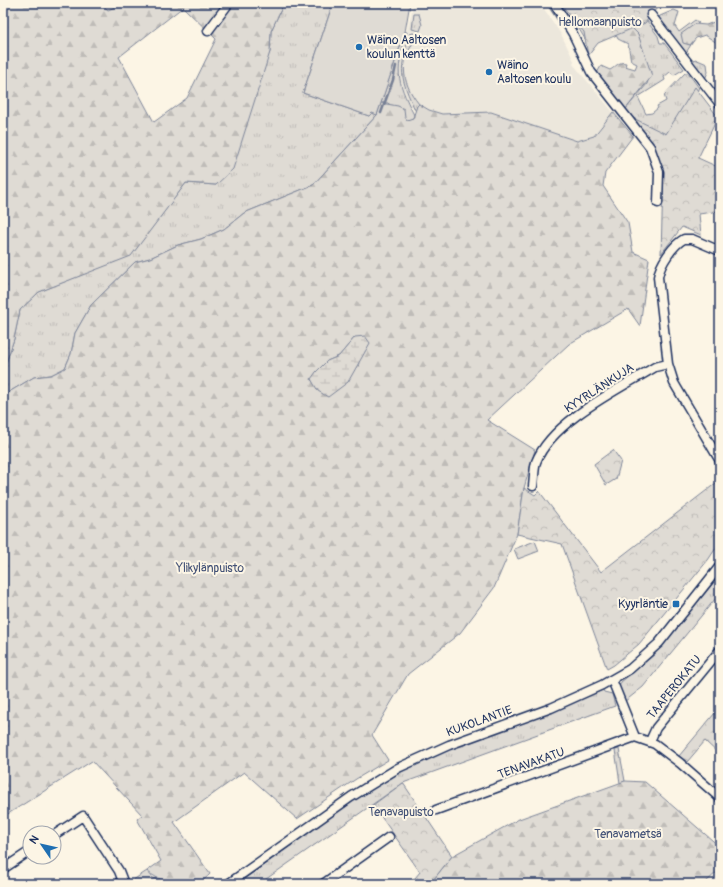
<svg xmlns="http://www.w3.org/2000/svg" width="723" height="887" viewBox="0 0 723 887" font-family="Pangolin,sans-serif">
<style>
.built{fill:#ece7dc}
.grass{fill:url(#grass-tufts);stroke:#7d8599}
.forest{fill:url(#forest-firs);stroke:#7d8599;fill-rule:evenodd}
.wetland{fill:url(#wetland-marsh);stroke:#7d8599}
.park{fill:url(#park-crowns);stroke:#7d8599}
.garden{fill:#dfdbd4;stroke:#7d8599}
.lines{fill:none;stroke-linecap:round;stroke-linejoin:round}
.stream{stroke:#767f94;stroke-width:2.5}
.minor-casing{stroke:#1b2f5e;stroke-width:11}
.minor{stroke:#fcf5e5;stroke-width:8}
.poi-dot{fill:#1f6fb2;stroke:#fcf5e5;stroke-width:1.5}
.labels{text-anchor:middle;stroke-width:4;stroke-linejoin:round;paint-order:stroke}
.park-label{font-size:12px;fill:#425176;stroke:#fcf5e5}
.poi-label{font-size:12px;fill:#1b2f5e;stroke:#fcf5e5;text-anchor:start}
.street-label{font-size:12px;fill:#1b2f5e;stroke:#fcf5e5}
</style>
<defs>
<pattern id="grass-tufts" width="24" height="20" patternUnits="userSpaceOnUse"><rect width="24" height="20" fill="#dfdbd4"/><path d="M3 7l-1-3M5 7V3M7 7l1-3M15 17l-1-3M17 17v-4M19 17l1-3" fill="none" stroke="#bfbcb8"/></pattern>
<pattern id="forest-firs" width="22" height="20" patternUnits="userSpaceOnUse"><rect width="22" height="20" fill="#dfdbd4"/><path d="M5 1l3.5 6h-7zM16 11l3.5 6h-7z" fill="#bfbcb8"/></pattern>
<pattern id="wetland-marsh" width="20" height="14" patternUnits="userSpaceOnUse"><rect width="20" height="14" fill="#dfdbd4"/><path d="M1 5h8M5 5V1M11 12h8M15 12V8" fill="none" stroke="#bfbcb8"/></pattern>
<pattern id="park-crowns" width="20" height="18" patternUnits="userSpaceOnUse"><rect width="20" height="18" fill="#dfdbd4"/><path d="M2 6a3 3 0 1 1 6 0M12 15a3 3 0 1 1 6 0" fill="none" stroke="#bfbcb8"/></pattern>
</defs>
<rect width="100%" height="100%" fill="#fcf5e5"/>
<filter id="ink" filterUnits="userSpaceOnUse"><feTurbulence type="fractalNoise" baseFrequency=".025" numOctaves="2"/><feDisplacementMap in="SourceGraphic" scale="8" xChannelSelector="R" yChannelSelector="G"/><feConvolveMatrix kernelMatrix="1 2 1 2 8 2 1 2 1" color-interpolation-filters="sRGB"/></filter>
<g filter="url(#ink)">
<path class="built" d="M414,3H540L561,34L574,61L573,64L613,112L594,136L577,141L491,112L442,114L429,110L419,104L410,107L399,79L398,64Z"/>
<path class="grass" d="M284,3H333L303,93L369,116L372,112L377,115L313,185L244,213L224,229L201,239L178,245L150,258L135,262L91,305L75,333L71,354L65,368L51,375L34,377L9,392L3,400V372L14,339L20,310L39,292L131,255L186,183L216,185L270,52L271,31Z
M558,3H629L647,21L658,36L660,43H664L684,69L674,75L670,72L664,77L665,80L638,97L646,114L652,113L658,108L657,106L666,101L664,95L685,73H688L699,88L667,134H645L625,110L647,84L651,71L645,61L638,34L585,23L579,29Z
M674,10L679,12L675,26L679,32L695,20L699,23L695,24L690,45L694,40L687,51L689,53L686,55L658,18L660,16Z
M414,14H419L422,25L420,31L412,29Z
M405,32H407C396,72 395,77 414,115L413,118L407,121L388,103H381Z
M413,33L419,35C399,59 400,81 419,104L417,106L416,112C399,75 399,72 410,34Z
M695,59L707,64L708,72L705,79L692,63Z
M720,575V593L643,687L624,702L619,687L621,682L654,655Z
M603,690L604,692L612,694L615,706L403,783L259,884H237L354,800L413,765L451,748L548,713Z
M619,749L625,781L620,783L615,750Z"/>
<path class="forest" d="M3,3H100L108,10L124,3H284L271,31L270,52L233,169L216,185L186,183L131,256L39,292L20,310L14,339L3,372ZM183,7L216,39L187,98L154,122L119,57Z
M714,22L720,25V45L705,35L696,38L690,45L683,43L681,34L695,24L706,25Z
M585,23L630,26L638,34L652,76L625,110L597,73L601,66L610,70C616,67 618,61 626,63L625,66L635,69L637,64L631,61L628,44L618,39L616,35L588,41L585,39L579,29Z
M381,103L398,106L404,109L405,117L407,120L413,118L417,106L419,104L429,110L442,114L491,112L577,141L594,136L613,112L633,136L605,173L603,186L628,223L633,252L649,259L640,326L628,309L569,344L487,420L535,450L524,488L517,534L494,588L460,633L408,674L372,735L388,760L356,779L297,819L244,772L174,822L210,874C207,877 202,882 197,884C183,887 157,881 147,871L161,861L137,819L142,815L92,761L3,817V400L9,392L34,377L51,375L65,368L71,354L75,333L91,305L135,262L150,258L178,245L201,239L224,229L244,213L313,185L377,115ZM355,337L359,365L353,370L348,382H314L311,380L327,361L339,356Z
M625,781L645,782L720,847V869L704,884H430L452,856L519,819Z"/>
<path class="wetland" d="M365,336L370,343L348,382L328,397L318,391L311,379L316,372L327,361L339,356L355,337Z"/>
<path class="park" d="M560,3H671L655,10L645,23L598,43L588,56L584,32Z
M695,87L718,117L698,158L720,168V211L699,214L701,235L682,227L661,254L663,182L661,166L653,147L631,117L666,134Z
M613,450L621,461L616,479L606,485L594,464Z
M720,480V542L708,560L639,644L614,665L607,669L562,544L517,534L524,488L535,495L539,491L601,572Z
M535,541L539,551L518,559L514,549Z
M720,707V755L705,741L687,762L679,756Z
M403,783L452,856L430,884H410L420,872L373,805Z
M147,871L153,878L173,884H133V880Z"/>
<path class="garden" d="M333,3H410L405,32L377,115L372,113L369,116L303,93Z"/>
<g class="lines">
<path class="stream" d="M547,3L561,24
M381,113L393,80L396,66"/>
<defs>
<path id="minor" d="M554,3L573,34L591,72L650,147L659,172L658,203
M651,15L720,104
M208,31L229,3
M720,251L692,239H684C673,245 660,264 658,277L668,364L674,383L720,461
M533,486C534,479 534,469 536,462C552,421 619,389 655,367L668,364
M612,680L635,737L655,744L680,763L720,798
M650,741L656,728L720,650
M436,810L635,737
M54,835L83,816L119,871L124,884
M3,869L30,851
M228,884L351,797L398,768L449,745L551,708L602,685L630,669L659,643L720,566
M323,884L389,837"/>
</defs>
<use href="#minor" class="minor-casing"/>
<use href="#minor" class="minor"/>
</g>
</g>
<g class="poi-dot">
<circle cx="359" cy="47" r="4"/>
<circle cx="489" cy="72" r="4"/>
<rect x="672" y="600" width="8" height="8" rx="2"/>
</g>
<g class="labels">
<g class="park-label">
<text x="600" y="26">Hellomaanpuisto</text>
<text x="210" y="572">Ylikylänpuisto</text>
<text x="401" y="816">Tenavapuisto</text>
<text x="628" y="838">Tenavametsä</text>
</g>
<g class="poi-label">
<text x="367" y="44">Wäino Aaltosen<tspan x="367" dy="14">koulun kenttä</tspan></text>
<text x="497" y="69">Wäino<tspan x="497" dy="14">Aaltosen koulu</tspan></text>
<text x="668" y="608" text-anchor="end">Kyyrläntie</text>
</g>
<g class="street-label">
<text transform="translate(599 388) rotate(-33)" y="4">KYYRLÄNKUJA</text>
<text transform="translate(674 687) rotate(-51)" y="4">TAAPEROKATU</text>
<text transform="translate(479 721) rotate(-20)" y="4">KUKOLANTIE</text>
<text transform="translate(531 763) rotate(-20)" y="4">TENAVAKATU</text>
</g>
</g>
<rect width="723" height="887" fill="none" stroke="#fcf5e5" stroke-width="16"/>
<rect x="8" y="8" width="707" height="871" fill="none" stroke="#1b2f5e" stroke-width="1.5" filter="url(#ink)"/>
<g transform="translate(42 845) rotate(304)"><circle r="19" fill="#fcf5e5" stroke="#a2a6af"/>
<path d="M0-3L7 15L0 10L-7 15Z" fill="#1f6fb2"/>
<text y="-6" font-size="11" font-weight="bold" text-anchor="middle" fill="#1b2f5e">N</text>
</g>
</svg>
